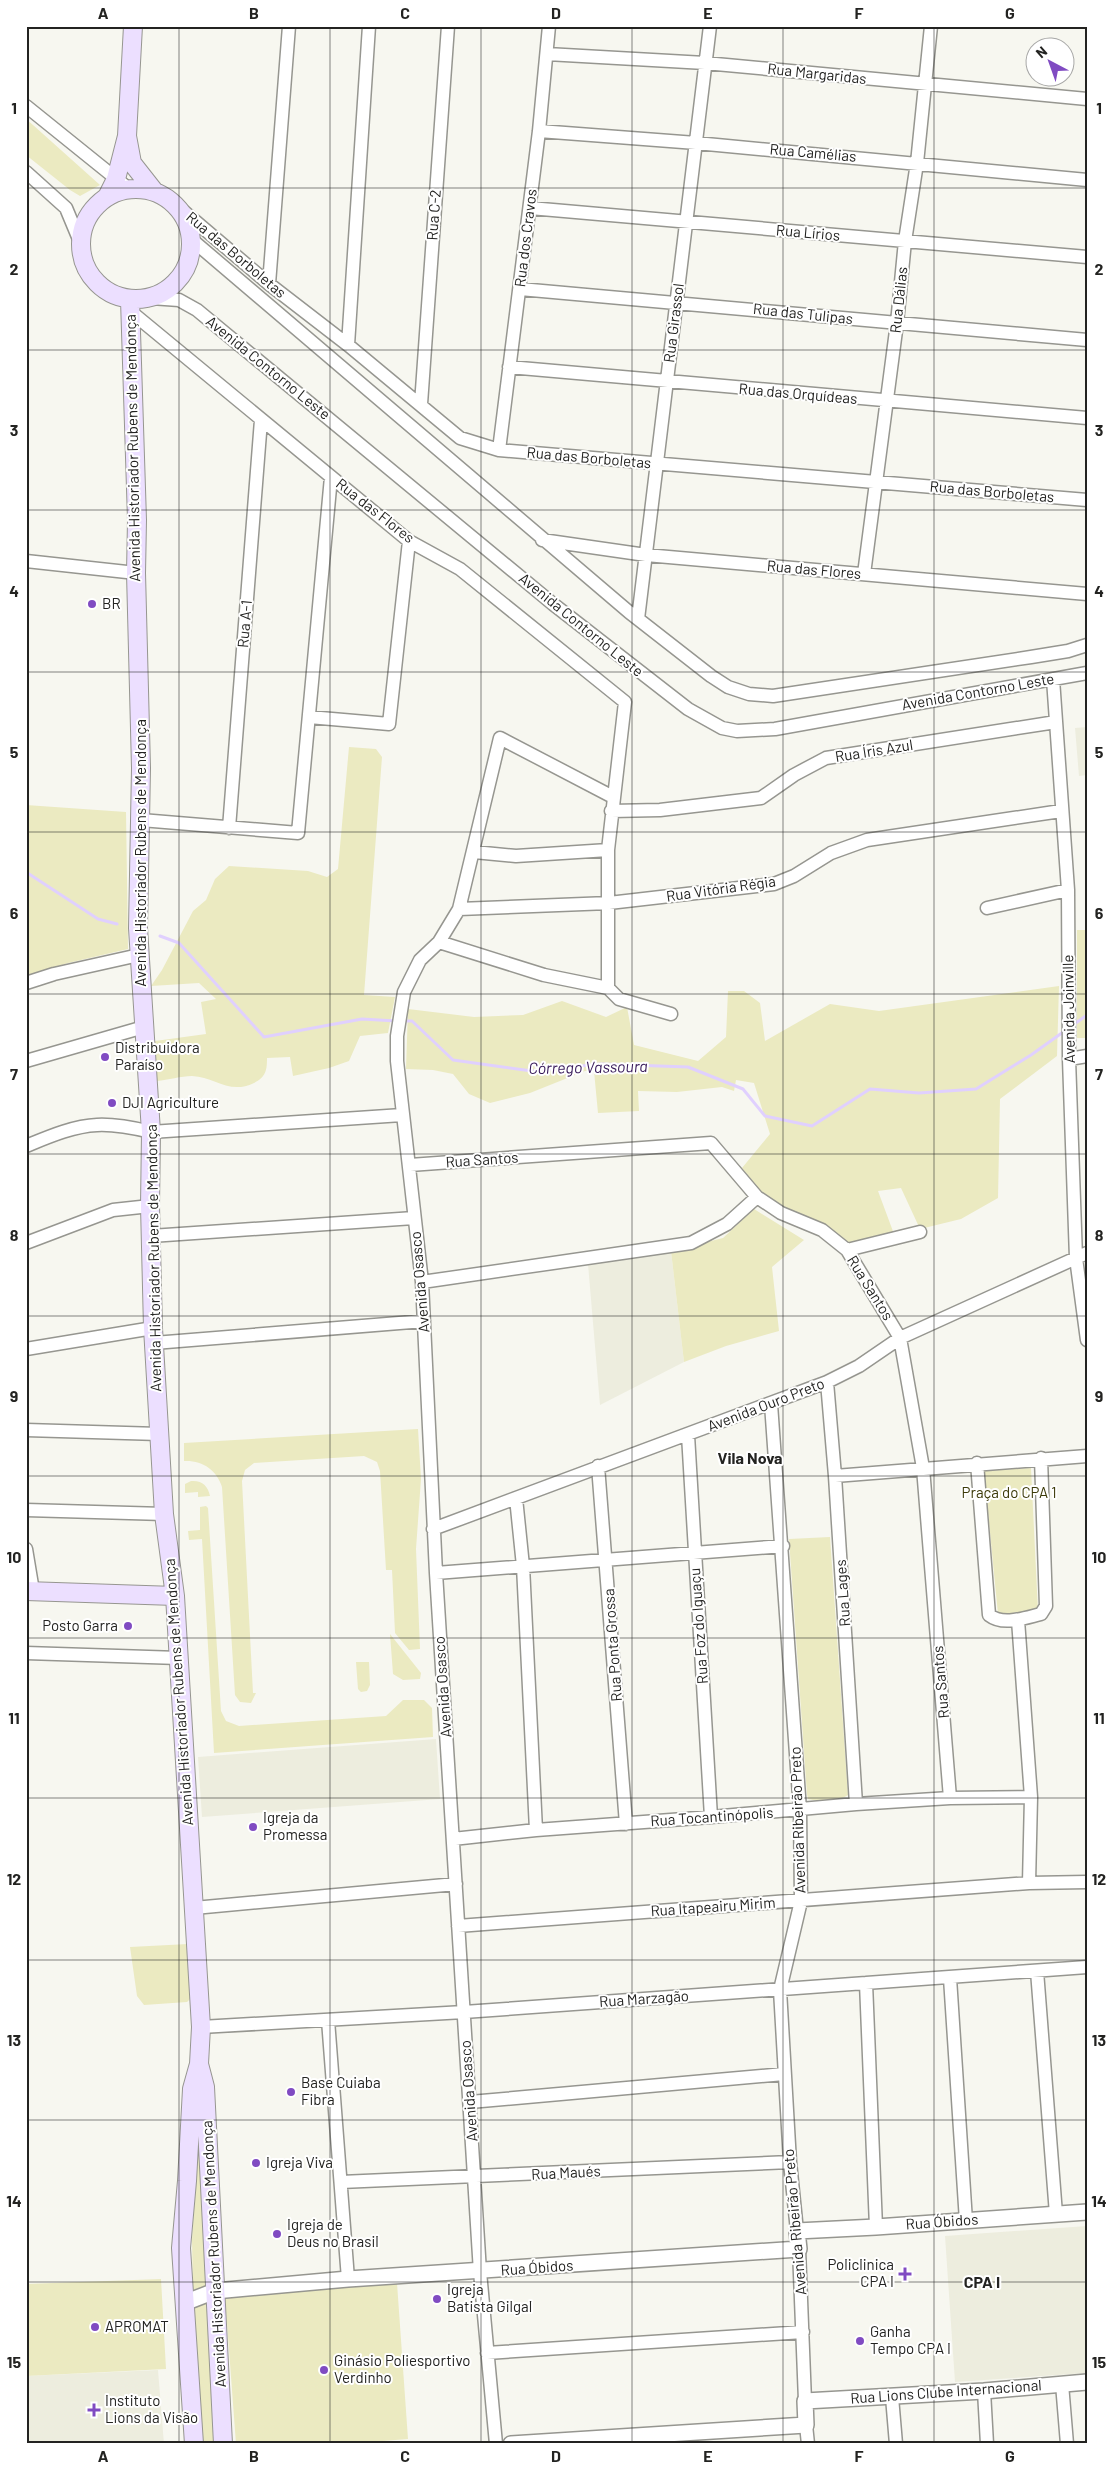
<svg xmlns="http://www.w3.org/2000/svg" width="1113" height="2470" viewBox="0 0 1113 2470" font-family="Barlow,sans-serif">
<style>
.built{fill:#ededde}
.green{fill:#ebeac1}
.lines{fill:none;stroke-linecap:round;stroke-linejoin:round}
.stream{stroke:#e0d0fe;stroke-width:3}
.minor-casing{stroke:#969690;stroke-width:15}
.tertiary-casing{stroke:#969690;stroke-width:18}
.secondary-casing{stroke:#969690;stroke-width:20}
.minor{stroke:#fff;stroke-width:12}
.tertiary{stroke:#fff;stroke-width:15}
.secondary{stroke:#ecdfff;stroke-width:18}
.grid{fill:none;stroke:#232321;stroke-width:1;stroke-opacity:0.55}
.poi-dot{fill:#804bc2;stroke:#fff;stroke-width:2}
.labels{text-anchor:middle;stroke-width:4;stroke-linejoin:round;paint-order:stroke}
.street-label{font-size:15px;fill:#232321;stroke:#fff}
.poi-label{font-size:15px;fill:#232321;stroke:#fff;text-anchor:start}
.park-label{font-size:15px;fill:#3c3a09;stroke:#fff}
.water-label{font-size:16px;font-style:italic;fill:#361858;stroke:#fff}
.neighbourhood-label{font-size:16px;font-weight:bold;fill:#232321;stroke:#fff}
.neatline{fill:none;stroke:#232321;stroke-width:2}
.grid-label{font-size:16px;text-anchor:middle;font-weight:bold;fill:#232321}
</style>
<rect width="100%" height="100%" fill="#f7f7f0"/>
<path class="built" d="M1087,727V775L1079,776L1075,728Z
M671,1251L684,1362L600,1405L588,1264Z
M436,1739L440,1799L202,1817L198,1757Z
M1087,2226V2373L955,2382L945,2236Z
M158,2370L164,2444H26V2376Z"/>
<path class="green" d="M26,119L33,125L100,185L80,196L70,190L26,155Z
M349,747L376,749L382,757L364,995L395,997L388,1033L360,1036L349,1061L329,1068L293,1076L290,1057L267,1058C267,1070 266,1077 254,1083C229,1095 215,1077 192,1076C181,1076 168,1080 157,1081L155,1041L206,1034L201,1002L216,999L199,983L151,986L162,970L193,911L206,900L215,879L229,866L308,871L327,877L338,869Z
M26,805L126,812L128,949L68,963L26,977Z
M1077,930H1087V1038H1077Z
M1059,986L1057,1056L1000,1099L998,1198L961,1219L920,1229L901,1188L878,1191L894,1234L848,1246L825,1226L784,1207L762,1193L742,1168L770,1134L754,1083L736,1080L734,1091L722,1087L677,1092L638,1091L639,1111L598,1113L594,1071H585L530,1093L490,1103L469,1094L453,1074L433,1070L406,1069L408,1009L474,1017L523,1015L562,1001L606,1017L627,1007L634,1045L698,1061L726,1037L728,991H744L760,1003L765,1041L830,1004L879,1011Z
M754,1209L804,1240L772,1267L779,1331L726,1346L684,1362L671,1251L723,1238Z
M418,1429L421,1479L416,1549L420,1649L409,1650L395,1633L392,1570H386L380,1471L377,1462L364,1456L254,1463L245,1470L242,1481L253,1693H256L251,1703L240,1702L235,1695L222,1487C217,1470 202,1460 184,1461V1443Z
M1031,1468L1038,1611L998,1614L984,1471Z
M191,1481C202,1480 208,1486 210,1496L198,1497V1492L185,1493V1484Z
M206,1506L208,1508L221,1711L226,1721L239,1726L386,1716L403,1700H424L432,1708L433,1737L214,1753L202,1539L189,1540L188,1531L200,1530V1507Z
M830,1537L848,1795C838,1802 819,1802 808,1799L807,1794L789,1539Z
M390,1634L421,1673L420,1679L403,1680L393,1674Z
M356,1662H369L370,1685L367,1691L361,1692L358,1689Z
M188,1944L190,1999L187,2002L144,2005L137,1996L130,1947Z
M198,2140L208,2285L193,2290L192,2240Z
M161,2279L166,2369L26,2376V2284Z
M397,2283L408,2439L345,2444H236L225,2296Z
M208,2303L218,2444H203L194,2311L196,2306Z"/>
<g class="lines">
<path class="stream" d="M26,872L98,919L117,924
M160,936L179,943L264,1037L362,1019L396,1021
M402,1021H412L453,1060L532,1071L601,1064L688,1067L743,1089L765,1116L812,1126L870,1089L919,1093L976,1089L1031,1055L1066,1030
M1073,1025L1087,1015"/>
<defs>
<path id="minor" d="M547,54L705,63L1087,99
M26,106L129,189
M539,131L696,143L1087,180
M26,172L66,208L81,244
M175,204L269,284L348,345L460,438L499,450L1087,500
M530,208L1087,257
M191,239L629,612L711,676L728,687L749,694L773,696L1031,657L1068,651L1087,645
M269,284L289,26
M520,289L1087,340
M151,298L179,300L197,310L553,604L688,709L722,728L737,731L775,729L1087,673
M130,311L409,541L460,569L625,702L608,850V988
M348,345L369,26
M509,367L1087,418
M421,404L448,26
M499,450L539,131L549,26
M542,540L646,555L1087,594
M26,561L136,573
M864,574L897,323L905,241L917,163L931,26
M638,619L710,26
M1053,679L1068,890L1069,1059L1076,1258L1087,1340
M309,717L389,724L409,541
M611,811L660,810L761,798L794,775L826,758L1056,722
M141,820L298,833L331,477
M229,828L261,420
M474,852L516,856L608,850
M987,908L1068,890
M459,909L609,903L774,884L794,876L831,853L867,840L1061,811
M439,942L544,975L608,988L619,999L671,1014
M26,983L54,974L139,955
M1069,1059L1087,1056
M26,1061L144,1027
M26,1146C48,1137 73,1126 97,1125C115,1124 134,1128 151,1132L402,1115
M410,1165L711,1143L757,1197L781,1213L822,1230L847,1250L900,1338L923,1468L950,1798
M151,1236L414,1218
M26,1243L113,1210L150,1206
M847,1250L920,1232
M422,1282L691,1243L727,1224L757,1197
M154,1343L424,1321
M26,1349L153,1328
M827,1382L835,1476L856,1804
M771,1404L800,1810L801,1901L780,1990L790,2162L797,2231
M26,1430L159,1434
M688,1435L711,1817
M977,1463L989,1615C1003,1626 1024,1618 1041,1614L1046,1606L1041,1458
M598,1466L626,1824
M835,1476L1087,1456
M516,1498L523,1566L536,1830
M26,1510L164,1514
M433,1529L827,1382L859,1366L900,1338L1087,1253
M26,1549L33,1591
M436,1573L783,1546
M1018,1620L1031,1797L1029,1883
M26,1653L179,1658
M453,1839L536,1830L711,1817L856,1804L950,1798L1031,1797
M194,1908L456,1884
M458,1926L1029,1883L1087,1882
M1037,1971L1056,2214
M950,1978L966,2221
M866,1983L876,2227
M328,2020L348,2279
M201,2027L464,2012L1087,1967
M470,2102L784,2074
M341,2182L790,2162
M799,2249L805,2401
M487,2353L803,2332
M1062,2384L1067,2444
M984,2391L987,2444
M892,2397L896,2444
M806,2425L808,2444
M496,2444L480,2272L436,1573L422,1282L397,1061V1036L404,992L420,960L439,942L459,909L500,738L613,797"/>
<path id="tertiary" d="M184,2303L215,2291L348,2279L799,2249L797,2231L876,2227L1087,2212
M511,2444L806,2425L805,2401L984,2391L1087,2382"/>
<path id="secondary" d="M127,136L133,26
M81 244a55 55 0 1 1 110 0a55 55 0 1 1-110 0Z
M107,197L116,179L127,136L132,163L154,191
M130,300L137,520L136,573L141,768L138,928L151,1132L150,1206L153,1328L164,1514L175,1596L201,2027L199,2064L192,2089L187,2181L181,2248L194,2444
M26,1591L175,1596
M199,2064L205,2087L223,2444"/>
</defs>
<use href="#minor" class="minor-casing"/>
<use href="#tertiary" class="tertiary-casing"/>
<use href="#secondary" class="secondary-casing"/>
<use href="#minor" class="minor"/>
<use href="#tertiary" class="tertiary"/>
<use href="#secondary" class="secondary"/>
</g>
<path class="grid" d="M179,26V2444M330,26V2444M481,26V2444M632,26V2444M783,26V2444M934,26V2444M26,188H1087M26,350H1087M26,510H1087M26,672H1087M26,832H1087M26,994H1087M26,1154H1087M26,1316H1087M26,1476H1087M26,1638H1087M26,1798H1087M26,1960H1087M26,2120H1087M26,2282H1087"/>
<g class="poi-dot">
<circle cx="92" cy="604" r="5"/>
<circle cx="105" cy="1057" r="5"/>
<circle cx="112" cy="1103" r="5"/>
<circle cx="128" cy="1626" r="5"/>
<circle cx="253" cy="1827" r="5"/>
<circle cx="291" cy="2092" r="5"/>
<circle cx="256" cy="2163" r="5"/>
<circle cx="277" cy="2234" r="5"/>
<path d="M902.5 2266.5h5v5h5v5h-5v5h-5v-5h-5v-5h5z"/>
<circle cx="437" cy="2299" r="5"/>
<circle cx="95" cy="2327" r="5"/>
<circle cx="860" cy="2341" r="5"/>
<circle cx="324" cy="2370" r="5"/>
<path d="M91.5 2402.5h5v5h5v5h-5v5h-5v-5h-5v-5h5z"/>
</g>
<g class="labels">
<g class="street-label">
<text transform="translate(817 74) rotate(6)" y="5">Rua Margaridas</text>
<text transform="translate(813 153) rotate(5)" y="5">Rua Camélias</text>
<text transform="translate(434 215) rotate(-86)" y="5">Rua C-2</text>
<text transform="translate(808 233) rotate(5)" y="5">Rua Lírios</text>
<text transform="translate(526 238) rotate(-83)" y="5">Rua dos Cravos</text>
<text transform="translate(236 255) rotate(40)" y="5">Rua das Borboletas</text>
<text transform="translate(899 300) rotate(-84)" y="5">Rua Dálias</text>
<text transform="translate(803 314) rotate(6)" y="5">Rua das Tulipas</text>
<text transform="translate(674 323) rotate(-83)" y="5">Rua Girassol</text>
<text transform="translate(268 368) rotate(39)" y="5">Avenida Contorno Leste</text>
<text transform="translate(798 394) rotate(5)" y="5">Rua das Orquídeas</text>
<text transform="translate(133 448) rotate(-91)" y="5">Avenida Historiador Rubens de Mendonça</text>
<text transform="translate(589 458) rotate(5)" y="5">Rua das Borboletas</text>
<text transform="translate(992 492) rotate(5)" y="5">Rua das Borboletas</text>
<text transform="translate(375 511) rotate(38)" y="5">Rua das Flores</text>
<text transform="translate(814 570) rotate(5)" y="5">Rua das Flores</text>
<text transform="translate(245 624) rotate(-85)" y="5">Rua A-1</text>
<text transform="translate(581 625) rotate(39)" y="5">Avenida Contorno Leste</text>
<text transform="translate(978 692) rotate(-10)" y="5">Avenida Contorno Leste</text>
<text transform="translate(874 751) rotate(-9)" y="5">Rua Íris Azul</text>
<text transform="translate(141 853) rotate(-90)" y="5">Avenida Historiador Rubens de Mendonça</text>
<text transform="translate(721 889) rotate(-8)" y="5">Rua Vitória Régia</text>
<text transform="translate(1069 1009) rotate(-91)" y="5">Avenida Joinville</text>
<text transform="translate(482 1160) rotate(-4)" y="5">Rua Santos</text>
<text transform="translate(154 1258) rotate(-91)" y="5">Avenida Historiador Rubens de Mendonça</text>
<text transform="translate(420 1282) rotate(-95)" y="5">Avenida Osasco</text>
<text transform="translate(870 1288) rotate(58)" y="5">Rua Santos</text>
<text transform="translate(766 1405) rotate(-21)" y="5">Avenida Ouro Preto</text>
<text transform="translate(843 1593) rotate(-94)" y="5">Rua Lages</text>
<text transform="translate(699 1626) rotate(-94)" y="5">Rua Foz do Iguaçu</text>
<text transform="translate(613 1645) rotate(-94)" y="5">Rua Ponta Grossa</text>
<text transform="translate(941 1682) rotate(-95)" y="5">Rua Santos</text>
<text transform="translate(443 1687) rotate(-94)" y="5">Avenida Osasco</text>
<text transform="translate(179 1692) rotate(-94)" y="5">Avenida Historiador Rubens de Mendonça</text>
<text transform="translate(712 1817) rotate(-4)" y="5">Rua Tocantinópolis</text>
<text transform="translate(798 1820) rotate(-92)" y="5">Avenida Ribeirão Preto</text>
<text transform="translate(713 1907) rotate(-4)" y="5">Rua Itapeairu Mirim</text>
<text transform="translate(644 1999) rotate(-4)" y="5">Rua Marzagão</text>
<text transform="translate(469 2091) rotate(-94)" y="5">Avenida Osasco</text>
<text transform="translate(566 2173) rotate(-3)" y="5">Rua Maués</text>
<text transform="translate(795 2222) rotate(-95)" y="5">Avenida Ribeirão Preto</text>
<text transform="translate(942 2222) rotate(-4)" y="5">Rua Óbidos</text>
<text transform="translate(214 2254) rotate(-93)" y="5">Avenida Historiador Rubens de Mendonça</text>
<text transform="translate(537 2268) rotate(-4)" y="5">Rua Óbidos</text>
<text transform="translate(946 2392) rotate(-4)" y="5">Rua Lions Clube Internacional</text>
</g>
<g class="poi-label">
<text x="102" y="609">BR</text>
<text x="115" y="1053">Distribuidora<tspan x="115" dy="17">Paraíso</tspan></text>
<text x="122" y="1108">DJI Agriculture</text>
<text x="118" y="1631" text-anchor="end">Posto Garra</text>
<text x="263" y="1823">Igreja da<tspan x="263" dy="17">Promessa</tspan></text>
<text x="301" y="2088">Base Cuiaba<tspan x="301" dy="17">Fibra</tspan></text>
<text x="266" y="2168">Igreja Viva</text>
<text x="287" y="2230">Igreja de<tspan x="287" dy="17">Deus no Brasil</tspan></text>
<text x="894" y="2270" text-anchor="end">Policlinica<tspan x="894" dy="17">CPA I</tspan></text>
<text x="447" y="2295">Igreja<tspan x="447" dy="17">Batista Gilgal</tspan></text>
<text x="105" y="2332">APROMAT</text>
<text x="870" y="2337">Ganha<tspan x="870" dy="17">Tempo CPA I</tspan></text>
<text x="334" y="2366">Ginásio Poliesportivo<tspan x="334" dy="17">Verdinho</tspan></text>
<text x="105" y="2406">Instituto<tspan x="105" dy="17">Lions da Visão</tspan></text>
</g>
<g class="park-label">
<text x="1009" y="1498">Praça do CPA 1</text>
</g>
<g class="water-label">
<text transform="translate(588 1067) rotate(-1)" y="6">Córrego Vassoura</text>
</g>
<g class="neighbourhood-label">
<text x="750" y="1464">Vila Nova</text>
<text x="982" y="2288">CPA I</text>
</g>
</g>
<rect width="1113" height="2470" fill="none" stroke="#ffffff" stroke-width="55"/>
<g transform="translate(1050 62) rotate(319)"><circle r="24" fill="#ffffff" stroke="#a7a7a6"/>
<path d="M0-4L9 19L0 12L-9 19Z" fill="#804bc2"/>
<text y="-8" font-size="14" font-weight="bold" text-anchor="middle" fill="#232321">N</text>
</g>
<rect x="28" y="28" width="1058" height="2414" class="neatline"/>
<g class="grid-label">
<text x="103" y="19">A</text>
<text x="254" y="19">B</text>
<text x="405" y="19">C</text>
<text x="556" y="19">D</text>
<text x="708" y="19">E</text>
<text x="859" y="19">F</text>
<text x="1010" y="19">G</text>
<text x="14" y="114">1</text>
<text x="1099" y="114">1</text>
<text x="14" y="275">2</text>
<text x="1099" y="275">2</text>
<text x="14" y="436">3</text>
<text x="1099" y="436">3</text>
<text x="14" y="597">4</text>
<text x="1099" y="597">4</text>
<text x="14" y="758">5</text>
<text x="1099" y="758">5</text>
<text x="14" y="919">6</text>
<text x="1099" y="919">6</text>
<text x="14" y="1080">7</text>
<text x="1099" y="1080">7</text>
<text x="14" y="1241">8</text>
<text x="1099" y="1241">8</text>
<text x="14" y="1402">9</text>
<text x="1099" y="1402">9</text>
<text x="14" y="1563">10</text>
<text x="1099" y="1563">10</text>
<text x="14" y="1724">11</text>
<text x="1099" y="1724">11</text>
<text x="14" y="1885">12</text>
<text x="1099" y="1885">12</text>
<text x="14" y="2046">13</text>
<text x="1099" y="2046">13</text>
<text x="14" y="2207">14</text>
<text x="1099" y="2207">14</text>
<text x="14" y="2368">15</text>
<text x="1099" y="2368">15</text>
<text x="103" y="2462">A</text>
<text x="254" y="2462">B</text>
<text x="405" y="2462">C</text>
<text x="556" y="2462">D</text>
<text x="708" y="2462">E</text>
<text x="859" y="2462">F</text>
<text x="1010" y="2462">G</text>
</g>
</svg>
